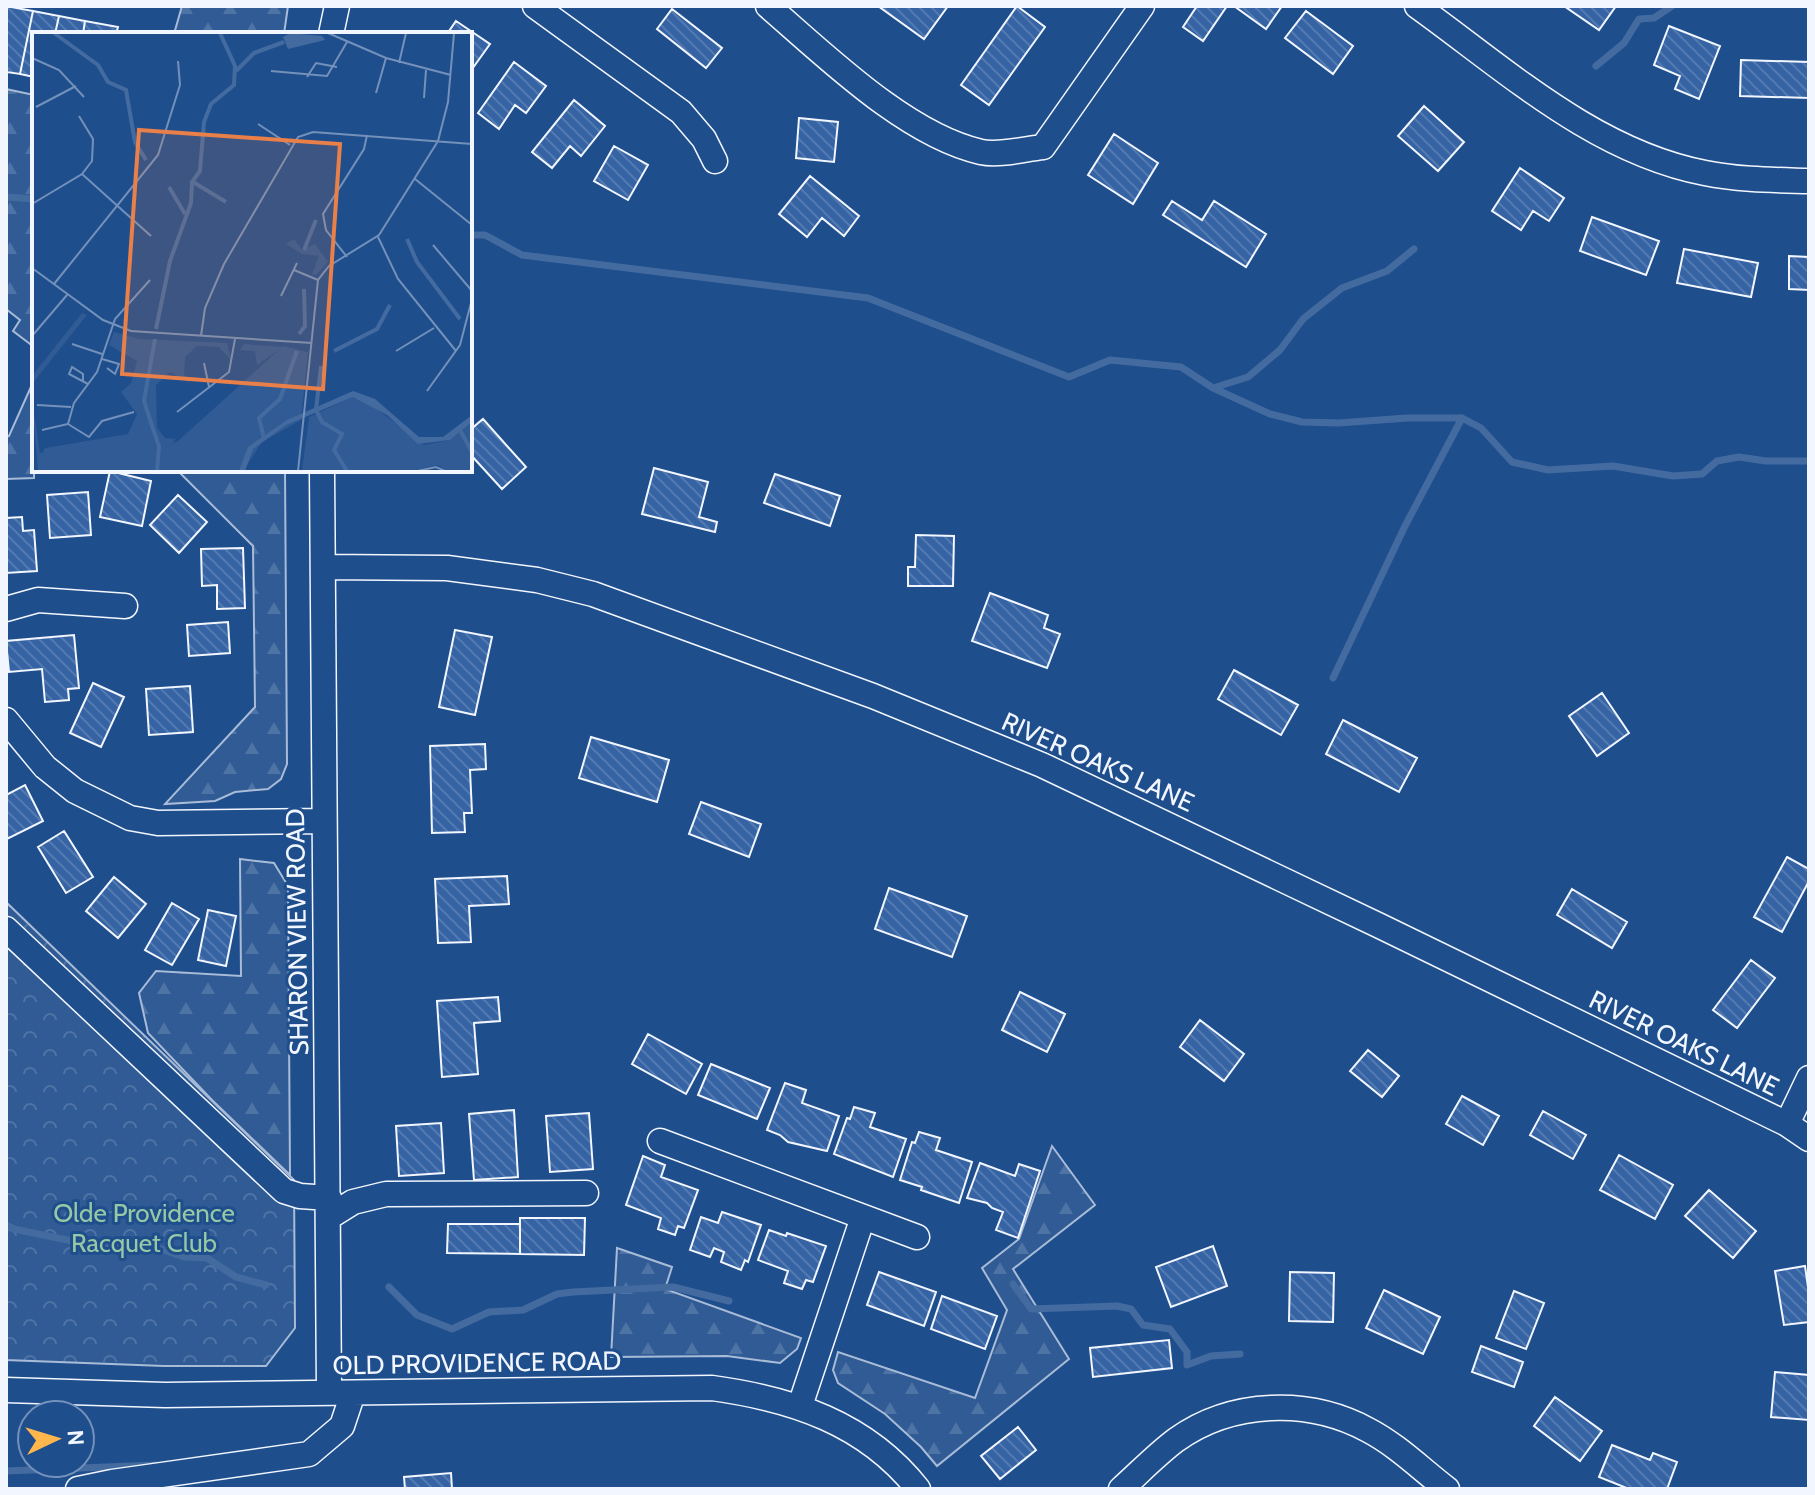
<svg xmlns="http://www.w3.org/2000/svg" width="1815" height="1495" viewBox="0 0 1815 1495" font-family="Cabin,sans-serif">
<style>
.forest{fill:url(#forest-firs);stroke:#a8bbd7;stroke-width:2}
.park{fill:url(#park-crowns);stroke:#a8bbd7;stroke-width:2}
.lines{fill:none;stroke-linecap:round;stroke-linejoin:round}
.stream{stroke:#446ba0;stroke-width:7}
.building{fill:url(#building-back-hatch);stroke:#f2f6ff;stroke-width:2}
.minor-casing{stroke:#f2f6ff;stroke-width:27}
.minor{stroke:#1f4e8c;stroke-width:24}
.labels{text-anchor:middle;stroke-width:6;stroke-linejoin:round;paint-order:stroke}
.street-label{font-size:26px;fill:#f2f6ff;stroke:#1f4e8c}
.park-label{font-size:26px;fill:#97c8a6;stroke:#1f4e8c}
.inset-river{fill:none;stroke:#446ba0;stroke-width:4}
.inset-road{fill:none;stroke:#7391ba;stroke-width:2}
.view{fill:#ea8049;fill-opacity:0.15;stroke:#ea8049;stroke-width:4}
.inset-edge{fill:none;stroke:#f2f6ff;stroke-width:4}
</style>
<defs>
<pattern id="forest-firs" width="22" height="20" patternUnits="userSpaceOnUse" patternTransform="scale(2)"><rect width="22" height="20" fill="#305b95"/><path d="M5 1l3.5 6h-7zM16 11l3.5 6h-7z" fill="#4e73a5"/></pattern>
<pattern id="park-crowns" width="20" height="18" patternUnits="userSpaceOnUse" patternTransform="scale(2)"><rect width="20" height="18" fill="#305b95"/><path d="M2 6a3 3 0 1 1 6 0M12 15a3 3 0 1 1 6 0" fill="none" stroke="#4e73a5"/></pattern>
<pattern id="building-back-hatch" width="6" height="6" patternUnits="userSpaceOnUse" patternTransform="scale(2)"><rect width="6" height="6" fill="#3563a3"/><path d="M-1 5l2 2M0 0l6 6M5-1l2 2" fill="none" stroke="#537ab1"/></pattern>
</defs>
<rect width="100%" height="100%" fill="#1f4e8c"/>
<path class="forest" d="M182,6H288L284,34H174Z
M6,89L34,95V347L13,331L20,320L6,309Z
M34,380V478L6,479V437L9,436Z
M177,470H285L287,764L281,779L268,789L235,792L215,801L165,804L255,707L253,546Z
M240,859L274,863L288,886L290,1175L212,1100L148,1033L139,993L156,971L241,976Z
M1052,1146L1095,1205L1013,1269L1069,1359L937,1466L921,1447L885,1414L838,1383L833,1370L838,1352L975,1398L1007,1310L982,1268L1019,1239Z
M617,1248L672,1267L665,1289L801,1338L797,1349L780,1363L727,1356L611,1357Z"/>
<path class="park" d="M6,902L294,1180L295,1328L266,1366H164L6,1360Z"/>
<g class="lines">
<path class="stream" d="M1596,66L1624,43L1639,19L1654,18L1672,6
M6,197L34,199
M470,235H485L522,255L868,298L1069,377L1110,360L1181,367L1213,388L1270,414L1302,422L1339,423L1407,418H1462L1481,428L1512,462L1548,470L1613,466L1673,476L1702,474L1717,461L1739,457L1766,461H1809
M1213,388L1248,377L1280,350L1303,319L1342,288L1387,271L1414,249
M1333,678L1405,526L1462,418
M6,1225L14,1229L77,1242L161,1249L184,1257L207,1258L236,1277L266,1285
M1013,1284L1031,1309L1117,1306L1131,1309L1143,1325L1170,1329L1187,1352V1365L1211,1356L1240,1354
M389,1287L417,1315L452,1329L489,1312L523,1310L557,1294L573,1292L673,1287L729,1301
M6,1471L156,1465"/>
</g>
<path class="building" d="M6,6L33,11L20,74L6,72Z
M878,6H948L924,39Z
M1017,6L1045,27L989,105L961,85Z
M1197,6H1227L1203,41L1183,27Z
M1234,6H1282L1266,29Z
M1564,6H1616L1599,30Z
M672,9L722,48L706,68L657,29Z
M33,11L59,16L55,34H34V77L20,74Z
M1306,11L1353,46L1333,74L1285,38Z
M59,16L85,21L83,34H55Z
M85,21L118,27L116,34H83Z
M456,21L490,44L470,72V34H447Z
M1669,26L1720,46L1699,99L1675,89L1680,76L1654,65Z
M1741,60L1809,62V98L1740,96Z
M514,62L546,86L526,113L515,105L499,129L478,113Z
M574,100L605,126L581,156L570,146L552,168L532,152Z
M1424,106L1464,142L1438,171L1398,136Z
M799,118L838,122L834,162L796,158Z
M1114,134L1158,163L1133,204L1088,175Z
M614,146L648,165L628,200L594,181Z
M1520,168L1564,198L1549,221L1533,211L1521,230L1492,211Z
M810,176L859,216L844,236L822,218L807,237L779,214Z
M1172,201L1202,220L1214,201L1266,234L1246,267L1163,215Z
M1592,217L1659,241L1646,275L1580,251Z
M1684,249L1758,263L1751,297L1677,283Z
M1789,256L1809,257V290L1789,289Z
M483,419L526,467L502,489L470,454V430Z
M654,468L708,482L699,517L717,522L715,532L642,514Z
M110,471L151,481L142,526L100,517Z
M775,474L840,496L830,526L764,503Z
M88,492L91,535L50,538L47,495Z
M178,495L207,522L179,553L150,525Z
M22,517L23,531L34,530L37,571L6,573V518Z
M916,535L954,536L953,586H908V567H915Z
M243,548L245,608L217,609V585L202,586L201,549Z
M990,593L1048,615L1044,628L1060,634L1047,668L972,641Z
M228,622L230,653L189,656L187,625Z
M455,630L492,637L475,715L439,707Z
M74,635L79,688L68,689L69,700L45,702L42,669L9,672L6,641Z
M1234,670L1298,705L1281,735L1218,699Z
M93,683L124,697L101,747L70,733Z
M190,686L193,732L149,735L146,689Z
M1602,693L1629,733L1597,756L1569,716Z
M1343,720L1417,758L1399,792L1326,754Z
M591,737L669,760L657,802L579,778Z
M485,744L486,769L470,770L472,813H464L465,832L432,833L430,746Z
M25,785L43,821L7,839L6,795Z
M701,802L761,824L749,857L689,834Z
M64,831L93,877L66,893L38,847Z
M1787,857L1809,869V881L1782,932L1754,917Z
M507,876L509,904L469,906L471,942L438,943L435,879Z
M114,877L146,904L118,938L86,911Z
M889,888L967,916L952,957L875,929Z
M1572,889L1627,922L1612,948L1557,915Z
M172,903L199,919L172,965L145,950Z
M208,910L236,916L226,966L198,960Z
M1751,960L1775,978L1737,1028L1713,1010Z
M1020,992L1065,1014L1047,1052L1002,1030Z
M498,997L500,1021L474,1023L478,1074L442,1077L437,1001Z
M1200,1020L1244,1054L1224,1081L1180,1047Z
M648,1034L702,1064L686,1094L632,1064Z
M1368,1050L1399,1076L1382,1097L1350,1071Z
M711,1064L770,1088L757,1119L698,1095Z
M785,1083L806,1090L802,1103L839,1116L827,1151L788,1142L780,1135L767,1130Z
M1462,1096L1499,1116L1483,1145L1446,1124Z
M854,1107L875,1113L870,1127L906,1139L893,1177L834,1154L847,1118L850,1119Z
M514,1110L518,1177L474,1180L469,1114Z
M1543,1111L1586,1135L1573,1159L1530,1135Z
M589,1113L593,1169L550,1172L546,1116Z
M441,1123L444,1173L399,1176L396,1126Z
M919,1132L940,1138L936,1150L972,1162L959,1203L921,1190L922,1187L900,1180L912,1142L915,1143Z
M1619,1155L1673,1185L1655,1219L1600,1190Z
M643,1156L665,1165L661,1177L698,1190L684,1228L678,1226L675,1235L658,1229L661,1218L626,1205Z
M980,1163L1015,1176L1019,1164L1040,1171L1018,1238L996,1230L1003,1212L992,1208L987,1203L967,1198Z
M1709,1190L1756,1231L1733,1258L1685,1216Z
M722,1212L761,1225L748,1262L745,1260L741,1270L721,1262L724,1252L714,1248L710,1257L690,1250L701,1217L718,1223Z
M520,1218H585L584,1255L520,1254Z
M448,1224H520V1254L447,1253Z
M769,1230L786,1236L787,1233L826,1246L813,1282L806,1280L802,1289L784,1283L788,1271L758,1260Z
M1213,1246L1227,1286L1171,1307L1156,1267Z
M1805,1266L1809,1294V1322L1784,1325L1775,1271Z
M879,1272L936,1292L924,1326L867,1305Z
M1290,1272L1334,1273L1333,1322L1289,1321Z
M1384,1290L1440,1317L1423,1354L1366,1328Z
M1514,1291L1544,1303L1526,1349L1496,1338Z
M942,1296L997,1316L985,1349L931,1329Z
M1169,1340L1172,1368L1093,1377L1090,1348Z
M1481,1346L1523,1362L1514,1387L1472,1372Z
M1775,1372L1809,1375V1420L1771,1417Z
M1555,1397L1602,1431L1580,1461L1534,1426Z
M1018,1427L1036,1450L1000,1479L981,1456Z
M1612,1445L1650,1460L1653,1453L1677,1462L1667,1489H1629L1599,1477Z
M451,1473L452,1489H405L404,1477Z"/>
<g class="lines">
<defs>
<path id="minor" d="M535,6L681,112L704,139L715,161
M768,6C826,56 906,135 981,152C999,156 1024,149 1043,147L1142,6
M1417,6C1506,70 1595,152 1705,173C1739,180 1775,180 1809,181
M331,34L337,6
M322,470L329,1392
M323,567L447,568L537,580L593,594L873,696L1042,765L1380,926L1787,1124L1809,1139
M6,609L38,600L125,606
M6,720L45,767L75,791L130,818L158,823L323,821
M6,929L284,1191L300,1196L329,1198
M1787,1124L1809,1078
M660,1141L917,1237
M329,1217L353,1202L386,1194L586,1193
M6,1390L165,1395L712,1388C792,1399 866,1423 918,1489
M800,1406L863,1217
M78,1489L112,1482L309,1454L342,1426L353,1393
M1121,1489C1139,1473 1156,1455 1176,1440C1232,1400 1309,1398 1368,1430C1397,1445 1422,1470 1447,1489"/>
</defs>
<use href="#minor" class="minor-casing"/>
<use href="#minor" class="minor"/>
</g>
<g class="labels">
<g class="street-label">
<text transform="translate(1098 762) rotate(24)" y="9">RIVER OAKS LANE</text>
<text transform="translate(297 932) rotate(-91)" y="9">SHARON VIEW ROAD</text>
<text transform="translate(1684 1043) rotate(26)" y="9">RIVER OAKS LANE</text>
<text transform="translate(477 1363) rotate(-1)" y="9">OLD PROVIDENCE ROAD</text>
</g>
<g class="park-label">
<text x="144" y="1222">Olde Providence<tspan x="144" dy="30">Racquet Club</tspan></text>
</g>
</g>
<g transform="translate(32 32)">
<rect width="440" height="440" fill="#1f4e8c"/>
<path d="M262,207L270,218L283,212L296,230L284,243L280,242L287,224L270,222L254,212ZM82,300L107,307L195,311L199,328L187,315L165,314L153,325L152,342L158,351L138,340L124,353L125,396L133,406L144,407L134,418L55,439L9,424L13,416L96,402L105,382L89,360L99,351L105,329L77,313ZM212,312L251,315L225,333L223,319L208,318ZM321,365H329L392,413L418,408L440,390V439H415L406,433L379,439H270L277,385Z" fill="#305b95"/>
<path d="M50,281L55,283L0,352V344ZM251,314L276,320L269,388L230,410L211,439H6L0,368L8,421L121,405L124,418L146,409Z" fill="#305b95"/>
<path d="M258,1L290,4L293,8L256,17L251,5ZM321,359L343,367L387,405H411L440,383V390L418,408L386,412L355,383L321,365L254,393L221,417L213,439H207L216,415L255,388Z" fill="#446ba0"/>
<path class="inset-river" d="M22,1L66,33L76,50L94,58L103,110L114,128M204,39L222,21L252,10M161,150L194,170M137,155L153,182M375,207L385,230L428,287M272,218L284,188M124,297L138,229L159,171L160,150L168,139L172,90L179,72L202,53L203,34L188,1M267,302L273,294L272,257M123,307L112,369L127,415L125,439M302,319L345,297L358,273M289,334L284,378L290,390L310,402L302,418L315,439M428,398L440,420M232,406L227,386L248,367L265,319"/>
<path class="inset-road" d="M296,1L354,26L419,43M0,26L27,38L52,65M367,31L374,1M239,39L295,44L315,10M275,45L284,31L305,35M344,61L354,26M392,66L394,38M4,75L44,54M226,92L258,113M50,142L119,204M383,147L440,193M0,172L50,142L60,129L61,107L47,84M346,205L366,247L424,319M401,213L440,259M315,225L294,198L291,182L332,117L335,103M0,236L71,288L99,299L280,311M262,238L286,248M22,252L126,123L148,53L146,29M249,264L265,231M0,304L35,263M169,304L173,276L192,232L266,105L281,100L440,112M40,312L70,322M364,319L402,296M70,327L87,332L83,342L75,336M172,331L177,355M51,349V342L40,335L37,342L56,352M395,359L428,313L440,267M5,373L39,375M145,380L197,340L203,307M36,392L57,405L70,389L102,380M10,398L36,392L42,371L65,340L83,287L118,248M266,439L286,248L297,234L347,203L406,109L416,70L422,1M385,439L404,435L413,439"/>
<path class="view" d="M107,98L308,112L291,357L90,342Z"/>
<rect width="440" height="440" class="inset-edge"/>
</g>
<rect width="1815" height="1495" fill="none" stroke="#f2f6ff" stroke-width="16"/>
<g transform="translate(56 1439) rotate(86)"><circle r="38" fill="#1f4e8c" stroke="#7391ba" stroke-width="2"/>
<path d="M0-6L14 30L0 20L-14 30Z" fill="#ffb74d"/>
<text y="-12" font-size="22" font-weight="bold" text-anchor="middle" fill="#f2f6ff">N</text>
</g>
</svg>
